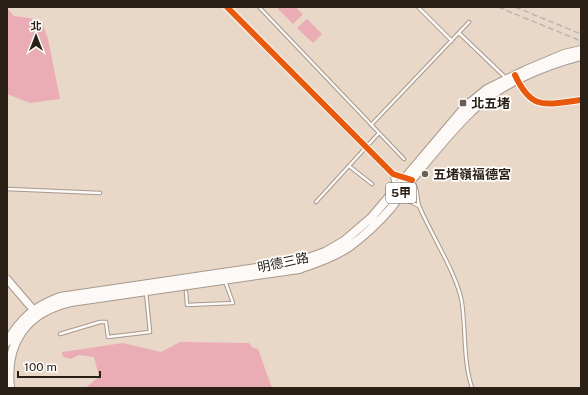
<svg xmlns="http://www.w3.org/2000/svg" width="588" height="395" viewBox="0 0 588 395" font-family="'Public Sans','Noto Sans TC',sans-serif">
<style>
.green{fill:#ebadb5}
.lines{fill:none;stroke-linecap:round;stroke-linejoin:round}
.lane-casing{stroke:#a6998d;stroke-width:4.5}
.street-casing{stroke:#a6998d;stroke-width:7}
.secondary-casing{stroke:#a6998d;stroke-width:9}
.primary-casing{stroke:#a6998d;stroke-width:10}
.lane{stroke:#fcf9f7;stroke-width:2.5}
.street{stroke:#fcf9f7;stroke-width:5}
.secondary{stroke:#fcf9f7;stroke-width:7}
.primary{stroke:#fcf9f7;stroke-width:8}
.rail{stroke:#bab7b3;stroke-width:1.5;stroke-dasharray:6 3;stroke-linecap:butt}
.cycleway-casing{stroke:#fefefe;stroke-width:8}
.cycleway{stroke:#e8590c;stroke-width:6}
.poi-dot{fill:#6d5f53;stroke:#fefefe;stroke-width:1.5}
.labels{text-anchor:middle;stroke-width:3.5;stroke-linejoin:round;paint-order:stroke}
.shield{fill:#fefefe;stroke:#6a625a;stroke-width:1}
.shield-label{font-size:12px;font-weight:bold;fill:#2a1f14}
.poi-label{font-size:13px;font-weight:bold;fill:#2a1f14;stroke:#fefefe;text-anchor:start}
.street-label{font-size:13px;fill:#2a1f14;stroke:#fefefe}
</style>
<rect width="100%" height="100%" fill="#e9d7c8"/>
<path class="green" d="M279,7H295L303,14L293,24L278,9Z
M7,8L14,16L30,18L42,22L48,39L60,99L30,103L7,94Z
M307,19L322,34L313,43L297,28Z
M180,342L249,343L253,348L258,349L272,388H85L99,377L94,357L79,355L71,359L63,357L62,352L123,343L161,352Z"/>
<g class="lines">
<defs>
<path id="lane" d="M259,7L404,159
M418,7L452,41
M459,33L506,78
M371,125L469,22
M349,166L372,184
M413,182C419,190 416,200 420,208C431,234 458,276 462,303C466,332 463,360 472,388
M7,189L100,193
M400,197L419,206
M316,202L379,133
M186,292L187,305L233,303L225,281
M60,334L100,322H106L108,337L150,332L146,292"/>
<path id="street" d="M227,7L393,174L406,178
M516,77C532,112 549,103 581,100
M393,174L396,189"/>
<path id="secondary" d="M7,279L37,314"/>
<path id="primary" d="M7,342C21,318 34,307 60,297L297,262L325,252L344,241L371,218L466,106L487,89L526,70L564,54L581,50
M10,388C5,343 26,312 71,302L299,269C316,263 334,257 349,247C364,236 379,222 391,208C397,200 402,191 409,183C429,159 449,133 471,112C499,84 543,66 581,56"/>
</defs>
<use href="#lane" class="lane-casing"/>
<use href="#street" class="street-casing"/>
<use href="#secondary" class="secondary-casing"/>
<use href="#primary" class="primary-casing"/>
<use href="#lane" class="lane"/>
<use href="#street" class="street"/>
<use href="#secondary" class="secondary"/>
<use href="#primary" class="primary"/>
<path class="rail" d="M498,7L581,41
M515,7L581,34"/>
<defs>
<path id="cycleway" d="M227,7L393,174L412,180
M515,75C532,112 546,104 581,100"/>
</defs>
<use href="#cycleway" class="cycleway-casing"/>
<use href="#cycleway" class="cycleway"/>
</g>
<g class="poi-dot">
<rect x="459" y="99" width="8" height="8" rx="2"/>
<circle cx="425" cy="174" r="4"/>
</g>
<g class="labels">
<rect class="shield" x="386" y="183" width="30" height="20" rx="3"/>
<g class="shield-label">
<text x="401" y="197">5甲</text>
</g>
<g class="poi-label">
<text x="471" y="108">北五堵</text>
<text x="433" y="179">五堵嶺福德宮</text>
</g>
<g class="street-label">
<text transform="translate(283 262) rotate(-12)" y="5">明德三路</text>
</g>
</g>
<rect width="588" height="395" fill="none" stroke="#2a1f14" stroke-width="16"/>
<g transform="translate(36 36)" stroke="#fefefe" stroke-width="3" paint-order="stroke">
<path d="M0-3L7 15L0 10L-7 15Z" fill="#2a1f14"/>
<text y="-6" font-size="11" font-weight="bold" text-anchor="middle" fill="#2a1f14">北</text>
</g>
<path d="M18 371v6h82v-6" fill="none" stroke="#2a1f14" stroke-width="2"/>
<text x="24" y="371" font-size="12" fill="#2a1f14" stroke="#fefefe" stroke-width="3" paint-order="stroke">100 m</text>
</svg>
